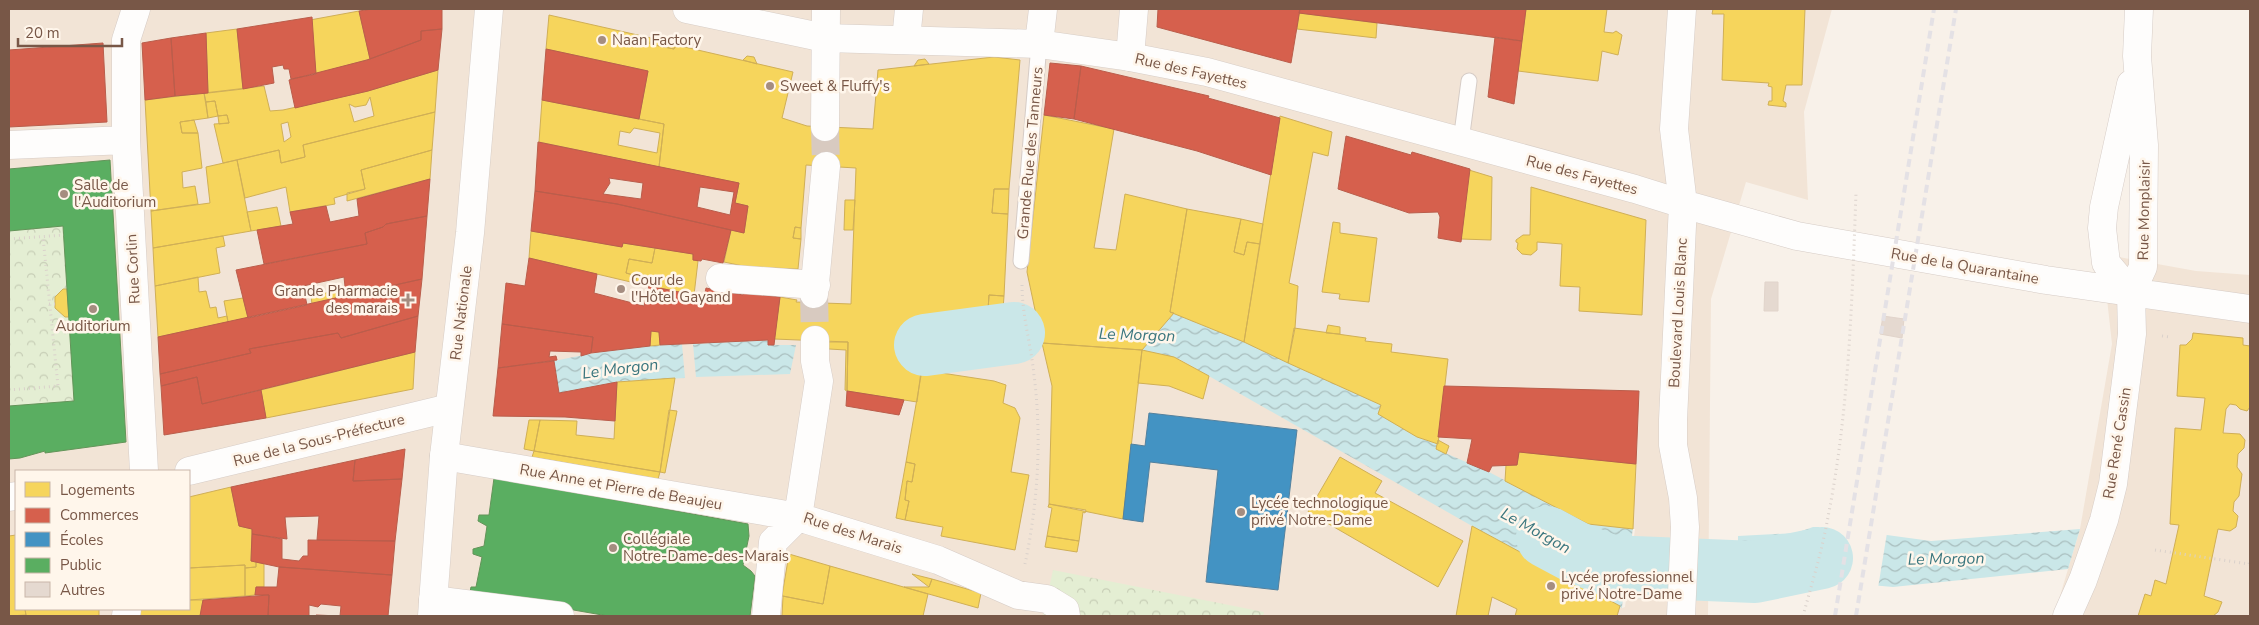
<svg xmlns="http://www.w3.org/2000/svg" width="2259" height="625" viewBox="0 0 2259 625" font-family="'Nunito Sans',sans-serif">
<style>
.residential{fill:#f2e4d6;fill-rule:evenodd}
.park{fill:url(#park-crowns)}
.water{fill:url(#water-waves)}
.pier{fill:#f8f1e9}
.homes{fill:#f6d55c;stroke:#d0af56;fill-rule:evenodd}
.shops{fill:#d6604d;stroke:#ba5d4b;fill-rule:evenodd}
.schools{fill:#4393c3;stroke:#53819e}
.public{fill:#5aae61;stroke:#639459}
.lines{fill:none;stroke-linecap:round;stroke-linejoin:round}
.river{stroke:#cae7e8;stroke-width:62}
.building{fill:#e5d9d0;stroke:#e1d4cb}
.street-tunnel{stroke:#d8cac0;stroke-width:28;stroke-dasharray:28 14;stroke-linecap:butt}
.lane-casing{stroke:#d6ccc6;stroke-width:17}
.street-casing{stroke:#d6ccc6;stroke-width:29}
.secondary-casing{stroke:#d7cdc6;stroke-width:29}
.path{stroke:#dad1cb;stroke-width:3;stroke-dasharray:1 4;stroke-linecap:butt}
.lane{stroke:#fefdfc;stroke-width:15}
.street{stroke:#fefdfc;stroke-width:28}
.secondary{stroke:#fefdfc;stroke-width:28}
.rail{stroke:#e4e1e5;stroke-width:4;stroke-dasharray:8 5;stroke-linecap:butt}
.path-bridge{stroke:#dad1cb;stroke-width:3;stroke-dasharray:1 4;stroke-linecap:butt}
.poi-dot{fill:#a58d80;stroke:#fff6eb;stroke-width:2}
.labels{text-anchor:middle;stroke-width:5;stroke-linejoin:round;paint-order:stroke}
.poi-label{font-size:15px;fill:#785747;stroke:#fff6eb;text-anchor:start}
.street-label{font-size:15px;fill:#785747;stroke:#fff6eb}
.water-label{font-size:16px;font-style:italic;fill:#3a767e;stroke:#fff6eb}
</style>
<defs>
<pattern id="park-crowns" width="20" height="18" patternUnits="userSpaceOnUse" patternTransform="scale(1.25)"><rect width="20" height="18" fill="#e4eed3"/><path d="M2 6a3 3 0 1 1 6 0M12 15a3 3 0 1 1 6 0" fill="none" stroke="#c7ceb6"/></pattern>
<pattern id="water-waves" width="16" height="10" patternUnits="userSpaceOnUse" patternTransform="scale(1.25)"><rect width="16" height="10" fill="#cae7e8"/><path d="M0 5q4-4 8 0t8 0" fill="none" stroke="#a9bebe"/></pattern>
</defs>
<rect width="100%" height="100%" fill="#f8f1e9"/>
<path class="residential" d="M9,9H1832L1804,112L1808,200L1746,182L1711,299L1708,616H9ZM16,471H189V609H16Z
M2102,254L2196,271L2250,275V616H2054L2080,529L2112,344Z"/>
<path class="park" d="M63,226L74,401L9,406V231Z
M1053,570L1264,612L1263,616H1043Z"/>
<path class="water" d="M1174,313L1244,342L1381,405L1379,414L1417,437L1437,444L1436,449L1489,472L1588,524L1633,529L1622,608L1472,526L1179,359L1142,350Z
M768,340V345H796L790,374L696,377L693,344Z
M682,344L685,378L613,382L612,384L559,393L554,361C596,352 639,345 682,344Z
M1813,527H1828L1931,541L2080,529L2068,569L1893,587L1816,580L1795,581L1794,584L1736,600L1738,536L1796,533Z"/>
<path class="pier" d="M1820,524L1887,533L1878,588L1826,583L1834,530L1822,583H1807Z
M1633,529H1635L1625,607L1622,608Z
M1735,536H1738L1737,572L1736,600H1734Z"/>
<path class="homes" d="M1526,9H1607L1604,32L1613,33L1616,31L1622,35L1618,55L1602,51L1598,81L1518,71Z
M1713,9H1805L1802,85H1786L1783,101L1786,103V107L1768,105L1769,101H1772V87L1768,86L1769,83L1722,80L1724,14H1712Z
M359,11L370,59L316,74L310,20Z
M1299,13L1377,23L1376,38L1297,29Z
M549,15L651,38L650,44L674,49L676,45L793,72L782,118L807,126L873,129L878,70L994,57L1020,60L1009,189H994L992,213L1008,214L1004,296L989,295L987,325L926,333L917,402L847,391L848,342L774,339L780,297L797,300L796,302L851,304L856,168L806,165L801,228L795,227L793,238L801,239L798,269L748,267L724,262L731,230L744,233L748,206L735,203L739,183L659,167L664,124L639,119L648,71L546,49Z
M237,29L243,89L208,93L206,33Z
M651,38L676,45L674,49L650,44Z
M747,56L754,57L757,64L743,60Z
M925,59L929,64L914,66L918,60Z
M438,70L435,112L303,145L305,157L281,163L279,150L223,163L214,124L229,123L227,115L218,116L215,101L206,102L204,93L264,86L270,111L283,110L368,91ZM370,97L374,116L354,122L349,104L355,107L366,105ZM288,122L291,137L284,142L281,124Z
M204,93L208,118L180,122L182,133H198L202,168L182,172L183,188L195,186L198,204L151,211L145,100Z
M542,100L664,124L659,167L539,142ZM634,128L660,133L657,153L618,145L620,131L630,133Z
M215,101L218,116L208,118L206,102Z
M435,112L432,150L361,170L365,189L334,198L335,204L290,212L286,187L245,198L237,160L279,150L281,163L305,157L303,145Z
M227,115L229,123L219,124L218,116Z
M1044,115L1114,129L1094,248L1116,250L1125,194L1187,209L1170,312L1174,313L1142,350L1042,343L1027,272Z
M1280,116L1332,132L1328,156L1313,152L1289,283L1298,286L1295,328L1288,363L1244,342Z
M194,120L198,133H182L180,122Z
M432,150L430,179L347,201V193L365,189L361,170Z
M237,160L251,231L153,248L151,211L210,203L206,167Z
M1469,170L1492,177L1491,240L1461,239Z
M1531,187L1646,220L1642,315L1579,311L1580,287L1560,286L1562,244L1537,242V250L1531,255L1522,254L1517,249L1518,243L1516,242V240L1523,235H1530Z
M994,189H1009L1008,214L992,213Z
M845,200H855L853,230H844Z
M277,207L281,226L251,231L247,212Z
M1187,209L1241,219L1234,252L1244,255L1247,242L1260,244L1244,342L1170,312Z
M1241,219L1263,224L1260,244L1247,242L1244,255L1234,252Z
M1333,222L1340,223V233L1377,238L1369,302L1339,299L1340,294L1322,292Z
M795,227L801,228V239L793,238Z
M531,231L622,247L623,243L655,248L652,263L629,259L626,273L637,276L635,283L529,258Z
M223,236L225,246L216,248L220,273L155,286L153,248Z
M655,248L693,254V260L698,261L694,295L635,283L637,276L626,273L629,259L652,263Z
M198,277L199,292L206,291L210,308L216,307L218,318L227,316L228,322L158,337L155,286Z
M63,289H67L69,317H65L55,308V297Z
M340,290L341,297L312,304L311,296Z
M989,295L1004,296L1002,323L987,325Z
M243,298L248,318L228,322L224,301Z
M1328,325L1340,327V334L1326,333Z
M1294,328L1366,338L1365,341L1392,344L1391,352L1448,359L1438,444L1417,437L1378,414L1381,405L1288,363Z
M651,331L659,332L660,345L650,346Z
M2193,333L2243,338V345L2250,346V407L2247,411L2240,409L2236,405L2230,404L2226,409L2223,433L2240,434L2245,440L2244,448L2238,454L2237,467L2242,474L2239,496L2234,502L2233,511L2238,516L2236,527L2230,531L2218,529L2204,596L2222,602L2218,612L2213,616H2138L2145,594L2151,596L2155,580L2166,584L2179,525L2170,524L2175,428L2201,430L2205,398L2177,396L2180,345H2186L2192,339Z
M824,342H848L847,391L845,390L846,350L829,349Z
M1042,343L1142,350L1123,519L1049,504L1052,386Z
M1142,350L1174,357L1209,376L1203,399L1169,386L1138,383Z
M415,352L413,389L266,418L261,390Z
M922,370L994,381L1006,385L1003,403L1015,408L1020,418L1011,472L1029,475L1015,550L941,536L943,527L905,520L909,501L905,500L907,481L912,482L915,464L906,462Z
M675,378L660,472L534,451L540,420L577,421L576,435L614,439L617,382Z
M669,410L677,411L665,473L660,472Z
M529,420H540L534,451L524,449Z
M1438,440L1449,446L1446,454L1436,449Z
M534,451L660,472L658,479L532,457Z
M1519,452L1636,464L1633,529L1588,524L1505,481L1506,465H1517Z
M1340,457L1382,481L1375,493L1463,541L1438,587L1308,512Z
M906,462L915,464L912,482L907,481L905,500L909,501L905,520L896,518Z
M231,487L239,526L252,529L251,561L256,562V567L245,568V565L189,568V497Z
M1049,504L1086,510L1085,513L1083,512L1079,541L1047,536L1052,508L1048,507Z
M1472,526L1620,606L1617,616H1515L1517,609L1492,597L1488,616H1456Z
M16,535V609H25L26,615L9,616V536Z
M1047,536L1079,541L1077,552L1045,547Z
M789,554L830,566L823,604L782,596Z
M256,562L264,564V587H256L255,595L245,596V568L256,567Z
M245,565V596L189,600V568Z
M830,566L928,594L923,616H782L783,596L823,604Z
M912,574L932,579L929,587Z
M932,579L981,593L978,608L904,587H929Z
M189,600H203L200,616H140L141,609H189Z
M25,609H99V616H26Z"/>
<path class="shops" d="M372,9H442V29L421,31V40L370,59L359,11Z
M1158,9H1300L1291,63L1157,27Z
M1300,9H1526L1522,41L1299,13Z
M312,17L316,74L291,79L289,69H284L283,65L272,67L274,83L243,89L237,29Z
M442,29L438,70L368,91L295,108L289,80L367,60L421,40V31Z
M206,33L208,93L175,96L171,38Z
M1495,37L1522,41L1514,104L1488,97Z
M171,38L175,96L145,100L142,43Z
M103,43L107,122L9,127V50Z
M546,49L648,71L639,119L542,100Z
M1050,63L1081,66L1074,119L1044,115Z
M1081,66L1209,96L1208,98L1280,118L1271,175L1197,151L1074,119Z
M1346,136L1411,155L1412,152L1470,169L1461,242L1438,238L1440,217L1438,212L1409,213L1338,189Z
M538,142L739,183L735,203L748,206L744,233L617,204L535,191ZM609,178L643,183L641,199L603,194L610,183ZM700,187L734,192L730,215L697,207Z
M430,179L427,216L386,224L383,227L365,233L367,244L264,264L257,230L293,224L290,212L326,206L330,222L359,216L357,199Z
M535,191L617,204L731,230L723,263L702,259L701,261L693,260V254L623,243L622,247L531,231Z
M427,216L422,279L346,296L344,277L303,286L307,305L248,318L236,270L367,244L365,233L383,227L386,224Z
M529,258L597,274L594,293L644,306L649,286L704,297L706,288L743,295V293L780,297L774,345H768V340L660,345L659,332L651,331L650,346L591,353L593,337L502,324L506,283L525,286Z
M422,279L418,316L341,338L338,333L249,349L251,353L160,374L158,337Z
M418,316L415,352L202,404L197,377L161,386L160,374L251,353L249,349L338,333L341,338Z
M502,324L593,337L591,353L581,356V352L550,351L549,357L556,356L557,360L498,368Z
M554,361L559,393L617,382L615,421L565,417L493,416L498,368Z
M197,377L202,404L261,390L266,418L164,435L161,386Z
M1444,386L1639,391L1636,464L1519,452L1517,465L1492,466L1489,472L1467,463L1472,439L1438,437Z
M847,391L904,400L899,415L846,406Z
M405,449L402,479L353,481L355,460Z
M355,460L353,481L402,479L395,541L317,540L319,516L285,517L287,539L252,534V529L239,526L231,487Z
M252,534L282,539V559L299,561L303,556H308V540L395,541L392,575L279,567L251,561Z
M279,567L392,575L388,616H315L316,615L340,616L341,606L321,604L318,607L309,605V616H268L269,595H255L256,587H277Z
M269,595L268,616H200L203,600Z"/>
<path class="schools" d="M1149,413L1297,430L1278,590L1206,582L1218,470L1150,462L1143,522L1123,519L1131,444L1145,446Z"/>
<path class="public" d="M110,160L126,442L45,453V451L20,458L9,459V406L74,401L63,226L9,231V169Z
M494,478L748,524L749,536L743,565L751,571L755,576L750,616H608L470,592L471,587H476L482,557L473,554V549L484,546L487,526L478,521L479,515H489Z"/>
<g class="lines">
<path class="river" d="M925,345L1014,333
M1547,537L1575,552L1610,566L1755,572L1822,558"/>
</g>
<path class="building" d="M1765,282H1778V311H1764Z
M1883,316L1904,319L1902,338L1880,334Z"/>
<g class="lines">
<path class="street-tunnel" d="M825,127L826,166
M814,294L815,340"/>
<defs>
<path id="lane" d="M1461,141L1469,81
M1021,261L1039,44"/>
<path id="street" d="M136,9L126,40V140L144,471
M1682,9L1674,129L1683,204L1797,236L2046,280L2250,309
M906,40L909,9
M1039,44L1043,9
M1130,57L1134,9
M2131,84L2104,207L2102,228L2106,263L2131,293
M825,127L826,9
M9,145L126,140
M720,278L816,285
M814,294L826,166
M444,456L798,517L938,560L1018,595L1047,599L1065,610L1066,616
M189,471L449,408
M9,497L16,496
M798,517L819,381L815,361V340
M433,600L560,616
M126,616L127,609
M766,616L773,542L798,517
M2067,616L2083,580L2104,520L2113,484L2132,334L2131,293L2143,267L2144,145L2137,56L2139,9"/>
<path id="secondary" d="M687,9L825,38L1039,44L1130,57L1207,72L1635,189L1683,204L1673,420V445L1683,498L1685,527L1681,616
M432,616L444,456L470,233L489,9"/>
</defs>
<use href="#lane" class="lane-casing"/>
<use href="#street" class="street-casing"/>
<use href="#secondary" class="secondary-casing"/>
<path class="path" d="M9,239L64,235
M1022,285C1022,315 1031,345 1034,375C1042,438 1038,502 1025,564
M49,304H55
M2162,336L2170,337
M9,390L58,386L43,237
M2155,550L2249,564L2250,561"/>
<use href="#lane" class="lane"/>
<use href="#street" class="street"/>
<use href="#secondary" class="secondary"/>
<path class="rail" d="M1835,616L1934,9
M1856,616L1956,9"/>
<path class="path-bridge" d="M1803,616C1812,583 1822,551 1828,517C1849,411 1852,301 1856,193"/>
</g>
<g class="poi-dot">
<circle cx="602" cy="40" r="5"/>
<circle cx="770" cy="86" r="5"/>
<circle cx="64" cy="194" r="5"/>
<circle cx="621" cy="289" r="5"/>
<path d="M405.5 292.5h5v5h5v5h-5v5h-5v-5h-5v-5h5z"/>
<circle cx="93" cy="309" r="5"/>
<circle cx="1241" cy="512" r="5"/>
<circle cx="613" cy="548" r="5"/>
<circle cx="1551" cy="586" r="5"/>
</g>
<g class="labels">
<g class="poi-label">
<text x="612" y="45">Naan Factory</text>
<text x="780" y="91">Sweet &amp; Fluffy's</text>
<text x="74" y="190">Salle de<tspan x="74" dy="17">l'Auditorium</tspan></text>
<text x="631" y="285">Cour de<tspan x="631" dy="17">l'Hôtel Gayand</tspan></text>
<text x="398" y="296" text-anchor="end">Grande Pharmacie<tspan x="398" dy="17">des marais</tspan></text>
<text x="93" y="331" text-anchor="middle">Auditorium</text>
<text x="1251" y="508">Lycée technologique<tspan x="1251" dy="17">privé Notre-Dame</tspan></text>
<text x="623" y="544">Collégiale<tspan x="623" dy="17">Notre-Dame-des-Marais</tspan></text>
<text x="1561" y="582">Lycée professionnel<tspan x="1561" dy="17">privé Notre-Dame</tspan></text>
</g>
<g class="street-label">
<text transform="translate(1191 71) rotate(13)" y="5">Rue des Fayettes</text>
<text transform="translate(1030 153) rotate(-85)" y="5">Grande Rue des Tanneurs</text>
<text transform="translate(1582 175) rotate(15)" y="5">Rue des Fayettes</text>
<text transform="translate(2144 210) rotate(-89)" y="5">Rue Monplaisir</text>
<text transform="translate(1965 266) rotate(10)" y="5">Rue de la Quarantaine</text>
<text transform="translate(133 269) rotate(-93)" y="5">Rue Corlin</text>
<text transform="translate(461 313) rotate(-83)" y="5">Rue Nationale</text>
<text transform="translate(1678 313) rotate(-87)" y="5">Boulevard Louis Blanc</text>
<text transform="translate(319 440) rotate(-14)" y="5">Rue de la Sous-Préfecture</text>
<text transform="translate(2117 443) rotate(-81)" y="5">Rue René Cassin</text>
<text transform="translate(621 487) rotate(10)" y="5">Rue Anne et Pierre de Beaujeu</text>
<text transform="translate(853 533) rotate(18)" y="5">Rue des Marais</text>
</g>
<g class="water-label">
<text transform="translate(1137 334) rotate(2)" y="6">Le Morgon</text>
<text transform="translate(620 368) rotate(-7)" y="6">Le Morgon</text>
<text transform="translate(1536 530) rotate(29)" y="6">Le Morgon</text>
<text transform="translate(1946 558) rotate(-1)" y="6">Le Morgon</text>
</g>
</g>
<rect width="2259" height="625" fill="none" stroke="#785747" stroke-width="20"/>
<rect x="15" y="470" width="175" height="140" fill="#fff6eb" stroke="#c9b6a9"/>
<rect x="25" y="482" width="25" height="15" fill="#f6d55c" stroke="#c9b6a9"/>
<text x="60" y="495" font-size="15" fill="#785747">Logements</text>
<rect x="25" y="508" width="25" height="15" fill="#d6604d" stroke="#c9b6a9"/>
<text x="60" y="520" font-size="15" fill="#785747">Commerces</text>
<rect x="25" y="532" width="25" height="15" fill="#4393c3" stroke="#c9b6a9"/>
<text x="60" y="545" font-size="15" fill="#785747">Écoles</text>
<rect x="25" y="558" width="25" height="15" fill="#5aae61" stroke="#c9b6a9"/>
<text x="60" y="570" font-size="15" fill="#785747">Public</text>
<rect x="25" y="582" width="25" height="15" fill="#e5d9d0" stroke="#c9b6a9"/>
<text x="60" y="595" font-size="15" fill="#785747">Autres</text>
<path d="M18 38v8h104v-8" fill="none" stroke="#785747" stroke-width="2.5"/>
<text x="25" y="38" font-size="15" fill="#785747" stroke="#fff6eb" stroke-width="4" paint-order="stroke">20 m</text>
</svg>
